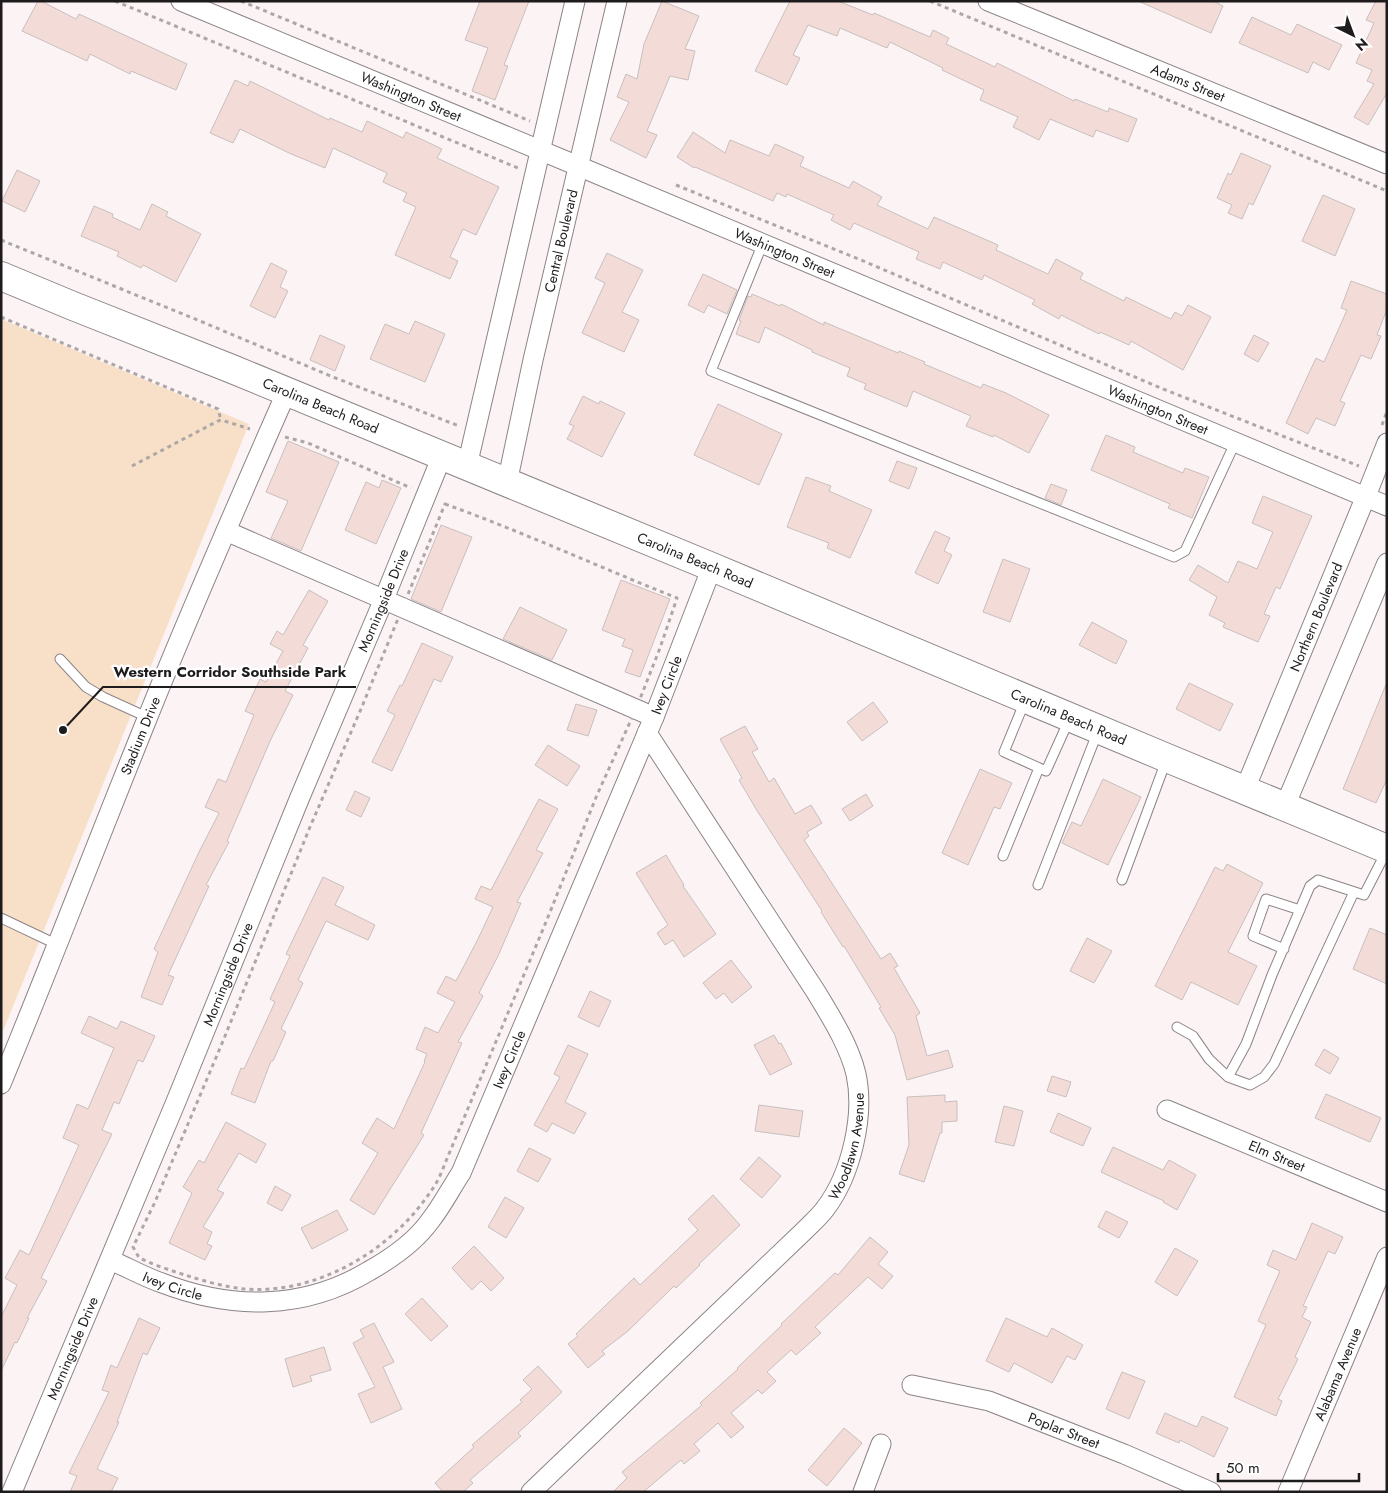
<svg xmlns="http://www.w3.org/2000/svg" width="1388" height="1493" viewBox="0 0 1388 1493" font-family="Jost,sans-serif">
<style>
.green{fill:#f8dfc8}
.building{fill:#f3dcd7;stroke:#c8bfbe}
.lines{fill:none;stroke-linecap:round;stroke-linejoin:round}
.service-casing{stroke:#8c8486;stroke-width:11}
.minor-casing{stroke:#8c8486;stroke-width:21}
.trunk-casing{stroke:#8c8486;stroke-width:30}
.path{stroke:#aea7a8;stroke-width:3;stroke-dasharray:4 4;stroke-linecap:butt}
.service{stroke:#fff;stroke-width:9}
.minor{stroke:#fff;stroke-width:19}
.trunk{stroke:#fff;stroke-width:28}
.labels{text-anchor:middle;stroke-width:4.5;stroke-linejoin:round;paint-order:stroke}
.street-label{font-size:14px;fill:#1e1b1c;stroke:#fff}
.leader{fill:none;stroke:#1e1b1c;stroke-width:2}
.callout-dot{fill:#1e1b1c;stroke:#fff;stroke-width:2}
.callout-label{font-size:15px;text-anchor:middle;font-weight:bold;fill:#1e1b1c;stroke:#fff;stroke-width:4.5;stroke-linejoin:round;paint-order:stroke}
</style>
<rect width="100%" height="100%" fill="#fcf3f5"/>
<path class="green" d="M1,319L249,424L1,1036Z"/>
<path class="building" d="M38,1H41L76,19L79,14L187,64L176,90L131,71L130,74L90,54L87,61L22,31Z
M480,1H529L504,65L508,66L495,100L472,91L488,48L465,40Z
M662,1L699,16L685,49L695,51L688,80L670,76L647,131L657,135L646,158L610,140L629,102L617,97L626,74L637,79L644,44Z
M790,1H838L873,15L874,13L930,37L933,30L949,38L946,44L995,67L997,63L1074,101L1075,99L1108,112L1109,108L1137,119L1128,142L1096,130L1093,137L1050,119L1039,140L1013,127L1018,117L980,100L984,90L942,70L943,68L890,42L887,48L840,28L837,36L808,25L793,55L800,58L787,85L755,71Z
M1138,1H1213L1223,6L1211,33Z
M1376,1H1387V93L1368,125L1354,117L1374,84L1367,81L1372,70L1356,63L1374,23L1366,20Z
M1252,17L1291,35L1297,24L1342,45L1329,70L1313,62L1308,73L1239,43Z
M235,80L248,86L250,81L329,120L330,118L362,132L367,121L403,138L406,132L442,149L437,158L499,187L476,235L463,229L450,257L458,261L450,279L395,255L416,207L403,201L407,193L383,182L387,173L333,148L325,168L289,153L240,129L233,143L210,133Z
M693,132L725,153L730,140L769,156L775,144L804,157L800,166L849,188L853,181L882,197L877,205L928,229L934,217L998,245L996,250L1048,274L1056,259L1083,273L1080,279L1124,301L1126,297L1171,319L1175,312L1182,316L1188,305L1211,317L1183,370L1131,341L1129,345L1100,332L1099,334L1061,315L1059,319L1032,304L1035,300L984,275L982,280L943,262L940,269L916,259L919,252L854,223L850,230L831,220L834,215L787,194L786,197L777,193L773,201L695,167L694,168L677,157Z
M1241,153L1271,166L1253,205L1249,203L1242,219L1228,213L1232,205L1217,198L1228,173L1231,175Z
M17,170L40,181L25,212L2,201Z
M1323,195L1355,209L1335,256L1302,241Z
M152,204L168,212L166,216L201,234L176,282L143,265L141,268L117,256L119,252L81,236L94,206L113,214L112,217L140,230Z
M607,253L643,270L622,312L639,320L624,352L582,333L605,283L595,278Z
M271,263L287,271L280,287L288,291L275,318L250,306Z
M703,274L737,290L727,314L708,305L704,313L688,305Z
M1351,281L1387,294V309L1377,335L1381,336L1371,359L1361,355L1340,401L1345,403L1335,426L1316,418L1308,434L1286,423L1316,358L1324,362L1347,310L1341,308Z
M752,294L780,306L781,304L824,325V322L898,353L899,351L925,362L924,364L981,388L983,384L1006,393L1049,415L1029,453L994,435L993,437L966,426L971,416L913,391L907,407L864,389L866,384L847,376L850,368L812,352V350L765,327L759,343L736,334L741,321L739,320L748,296L751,297Z
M415,321L445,334L425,382L370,359L385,324L409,334Z
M320,335L345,346L335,371L310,360Z
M1254,335L1269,343L1258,362L1244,354Z
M583,396L599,404L600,401L625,413L602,457L567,439L574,426L569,424Z
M718,404L782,434L759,485L694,455Z
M1106,435L1135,447L1133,452L1183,473L1185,468L1209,477L1192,518L1168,508L1170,504L1091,470Z
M288,441L339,462L301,551L271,538L288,501L266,492Z
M897,461L917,468L909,489L889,481Z
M806,477L831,486L829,491L872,510L850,558L827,548L829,543L787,527Z
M382,480L401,488L376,544L345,530L366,482L379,488Z
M1051,484L1067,490L1061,505L1045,498Z
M1263,496L1312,516L1280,589L1276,587L1264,614L1270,616L1258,642L1223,627L1225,623L1209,615L1217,597L1189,580L1198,565L1228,583L1238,561L1257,569L1273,532L1252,523Z
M441,525L472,537L441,612L411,599Z
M935,531L950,538L944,551L952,555L938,584L915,573Z
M1003,559L1030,569L1010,622L983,612Z
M621,580L670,599L640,677L625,672L633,650L622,646L625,639L602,630Z
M309,590L328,601L303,645L308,648L285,691L293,695L271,739L227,841L229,842L206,885L209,886L168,975L174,977L162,1005L141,997L158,952L154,949L199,852L219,813L205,807L218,779L226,782L254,715L245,711L260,679L266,682L283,651L270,644L277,631L283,635Z
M520,607L567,630L552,660L503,639Z
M1092,622L1127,641L1116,664L1079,645Z
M422,643L453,657L441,682L434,679L392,771L372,762L395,715L387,711L400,685L402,686Z
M1387,682V779L1376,803L1343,789Z
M1189,683L1233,704L1220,731L1176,709Z
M873,702L888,722L862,741L847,722Z
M576,704L597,710L588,736L567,730Z
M745,726L758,749L752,752L769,782L774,778L795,814L811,805L822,823L807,832L809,836L804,840L881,959L890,953L898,966L894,968L920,1013L916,1016L927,1056L948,1050L953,1067L907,1080L895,1035L879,1008L881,1007L844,946L843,947L821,912L822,911L756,809L739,780L742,778L720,739Z
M548,745L580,766L567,786L535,765Z
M980,769L1012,783L1000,809L994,807L968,865L942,853Z
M1103,779L1141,797L1108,865L1062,843L1072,822L1081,826Z
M355,791L370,798L361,817L346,810Z
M866,794L873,806L850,821L842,809Z
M539,799L558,809L536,850L543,853L517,902L521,903L498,956L479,993L483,996L458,1042L462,1043L421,1133L424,1135L374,1215L350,1200L378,1153L362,1143L377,1118L394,1129L425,1062L424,1061L427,1054L416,1049L425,1027L438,1033L455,1002L437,993L446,976L456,981L477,941L493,907L475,899L481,886L491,890Z
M666,855L684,885L683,886L716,934L684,957L673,940L665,945L657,933L668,925L636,873Z
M1227,864L1263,883L1228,952L1257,966L1238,1005L1191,982L1182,1000L1155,986L1215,867L1223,871Z
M323,877L344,887L335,905L375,925L368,940L326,921L298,980L303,983L281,1029L286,1032L273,1061H271L255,1103L231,1094L241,1068L244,1069L275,1002L270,999L290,956L286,954Z
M1370,928L1387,935V984L1353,969Z
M1087,938L1112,951L1094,983L1070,971Z
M731,960L752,987L732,1003L724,993L716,999L703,983Z
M590,991L611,1001L599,1027L578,1017Z
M89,1016L117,1029L121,1021L155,1036L143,1062L138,1060L119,1104L114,1102L102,1130L112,1134L41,1278L47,1281L27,1318H29L17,1343L15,1342L1,1371V1317L17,1285L5,1278L20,1250L29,1255L49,1212L79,1145L63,1138L77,1104L88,1109L114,1048L81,1033Z
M774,1035L779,1044L781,1043L792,1064L770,1075L754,1045Z
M568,1045L588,1054L565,1102L586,1113L574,1134L552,1123L547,1132L534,1125L560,1077L554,1074Z
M1324,1049L1339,1058L1330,1074L1315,1065Z
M1052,1076L1071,1082L1066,1097L1047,1091Z
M1326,1094L1381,1118L1370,1142L1315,1118Z
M945,1095V1102L957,1101V1121L942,1122V1133H940L924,1182L899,1174L909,1145L907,1097Z
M759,1105L803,1111L799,1137L755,1131Z
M1004,1106L1023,1111L1014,1146L995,1142Z
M1058,1113L1091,1128L1083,1146L1050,1132Z
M226,1122L266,1144L256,1163L239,1153L217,1190L224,1193L203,1227L212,1232L207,1244L212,1246L205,1260L169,1243L192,1193L183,1187L199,1160L204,1163Z
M1113,1147L1163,1170L1169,1160L1196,1175L1177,1210L1163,1202L1164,1201L1101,1172Z
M529,1148L551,1159L538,1182L517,1171Z
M759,1157L781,1176L762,1198L740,1179Z
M275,1186L291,1195L282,1211L267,1203Z
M713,1195L740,1225L699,1264L700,1265L676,1288L674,1286L628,1331L602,1351L605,1354L588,1368L568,1344L578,1336L576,1334L634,1278L640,1285L698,1230L688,1219Z
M505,1197L524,1208L506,1238L488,1227Z
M337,1210L348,1230L312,1249L301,1228Z
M1106,1211L1128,1222L1119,1238L1098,1227Z
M1312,1223L1343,1237L1335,1254L1328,1251L1303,1306L1307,1307L1302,1317L1311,1322L1295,1357L1298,1359L1278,1399L1282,1401L1276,1416L1234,1397L1266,1325L1258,1321L1280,1271L1267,1265L1273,1250L1296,1260Z
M870,1237L888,1252L878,1264L893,1276L882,1289L868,1277L815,1327L821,1333L796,1355L791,1350L767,1372L776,1381L762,1394L758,1390L731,1413L744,1427L731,1438L718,1423L694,1444L700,1451L684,1464L681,1460L643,1492H613L627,1478L622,1472L702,1405L700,1403L738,1369L737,1368L782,1325L781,1324L835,1273L838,1275Z
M474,1246L504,1278L491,1291L481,1281L472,1290L452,1268Z
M1175,1248L1198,1261L1177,1296L1155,1282Z
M422,1298L448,1326L431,1341L405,1314Z
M139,1318L160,1328L147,1355L143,1353L117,1422H119L97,1469L118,1478L111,1492H70L77,1476L69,1473L109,1392L102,1390L111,1365L117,1368Z
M1006,1318L1047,1337L1052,1328L1083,1345L1075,1360L1067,1356L1052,1383L1014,1363L1009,1372L986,1361Z
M374,1323L394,1362L383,1367L402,1409L371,1423L358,1394L375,1387L353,1343L364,1337L360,1330Z
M324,1347L331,1370L310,1376L312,1381L293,1387L285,1359Z
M538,1366L562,1392L518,1433L521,1436L470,1480L473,1483L463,1492H443L435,1483L474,1447L472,1445L522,1402L520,1400L532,1389L523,1380Z
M1122,1372L1145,1381L1129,1419L1106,1409Z
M1165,1413L1197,1427L1202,1416L1228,1428L1214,1457L1180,1440L1179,1443L1156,1433Z
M844,1428L862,1443L827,1486L808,1470Z"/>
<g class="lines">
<defs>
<path id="service" d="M763,243L711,371L1174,557L1185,551L1235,443
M60,659L86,687L103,697L147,717
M1025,701L1004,752L1046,771L1069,720
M1003,856L1039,768
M1122,880L1166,761
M1038,885L1098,731
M1354,892L1274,1064L1264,1077L1250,1085L1228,1077L1246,1044L1272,975L1310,886L1318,880L1364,895L1386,852
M1,918L58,945
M1284,949L1253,936L1266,899L1300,910
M1177,1027L1193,1036L1209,1059L1228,1077"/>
<g id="minor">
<path id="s1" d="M181,1L578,166L1387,506"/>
<path id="s2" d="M988,1L1387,164"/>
<path d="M467,466L575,1"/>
<path id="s3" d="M507,483L533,360L617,1"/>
<path d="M226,531L654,717"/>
<path id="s4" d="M1245,789L1366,496L1387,443"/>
<path d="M1285,806L1387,563"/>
<path id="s5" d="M1,1084C51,963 98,840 147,719C191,609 239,500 287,391"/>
<path id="s6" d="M1167,1110L1387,1202"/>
<path id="s7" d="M110,1260C127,1267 144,1277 162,1283C232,1310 304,1310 369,1271C392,1258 415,1242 430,1221C442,1206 451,1188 461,1173L654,717L712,567"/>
<path id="s8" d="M912,1385L989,1401L1124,1454L1211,1492"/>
<path id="s9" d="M12,1492L175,1104L300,797L384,599L442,456"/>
<path id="s10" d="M531,1492L804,1231C811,1224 819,1217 825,1209C851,1175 865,1116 856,1074C849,1045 831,1017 816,992L647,733"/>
<path d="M863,1492L881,1444"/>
<path id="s11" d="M1288,1492L1387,1257"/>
</g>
<g id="trunk">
<path id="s12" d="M1,276L73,306L232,369L712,567L1167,758L1387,849"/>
</g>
</defs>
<use href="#service" class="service-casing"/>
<use href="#minor" class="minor-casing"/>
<use href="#trunk" class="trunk-casing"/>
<path class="path" d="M115,1L518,168
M241,1L530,121
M930,1L1387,191
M676,185L861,260L1163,389L1359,466
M1,240L200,321L333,377L459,426
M1,317L218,409L221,420
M1382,425L1387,411
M285,437L308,443L411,488
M132,466L218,421L221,420L250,429
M445,504C523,532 599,567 677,598L660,648L636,709L597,795L546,922L446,1161C442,1171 438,1182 431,1191C392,1250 317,1295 244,1289C225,1287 204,1281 185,1275C173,1271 149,1264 139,1257C137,1255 135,1250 133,1247L155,1202L223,1041L310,827L361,709Z"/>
<use href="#service" class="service"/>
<use href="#minor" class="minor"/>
<use href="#trunk" class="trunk"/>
</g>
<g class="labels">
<g class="street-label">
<text dy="5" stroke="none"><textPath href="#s2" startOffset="216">Adams Street</textPath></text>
<text dy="5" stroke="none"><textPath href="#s1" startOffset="249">Washington Street</textPath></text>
<text dy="5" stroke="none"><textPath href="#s3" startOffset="248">Central Boulevard</textPath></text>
<text dy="5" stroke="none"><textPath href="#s1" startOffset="654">Washington Street</textPath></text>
<text dy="5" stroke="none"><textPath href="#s12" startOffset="345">Carolina Beach Road</textPath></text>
<text dy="5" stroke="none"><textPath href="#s1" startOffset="1059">Washington Street</textPath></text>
<text dy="5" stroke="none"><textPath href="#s12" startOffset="750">Carolina Beach Road</textPath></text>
<text dy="5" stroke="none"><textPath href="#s9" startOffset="966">Morningside Drive</textPath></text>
<text dy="5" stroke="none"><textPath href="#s4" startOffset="186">Northern Boulevard</textPath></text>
<text dy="5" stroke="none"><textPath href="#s7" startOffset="938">Ivey Circle</textPath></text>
<text dy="5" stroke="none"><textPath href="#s12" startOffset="1155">Carolina Beach Road</textPath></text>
<text dy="5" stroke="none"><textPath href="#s5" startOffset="375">Stadium Drive</textPath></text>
<text dy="5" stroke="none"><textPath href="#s9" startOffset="561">Morningside Drive</textPath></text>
<text dy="5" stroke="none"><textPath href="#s7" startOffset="532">Ivey Circle</textPath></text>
<text dy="5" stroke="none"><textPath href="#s10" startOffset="476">Woodlawn Avenue</textPath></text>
<text dy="5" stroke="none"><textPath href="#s6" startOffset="119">Elm Street</textPath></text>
<text dy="5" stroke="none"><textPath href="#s7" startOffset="68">Ivey Circle</textPath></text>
<text dy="5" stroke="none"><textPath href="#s9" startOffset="156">Morningside Drive</textPath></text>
<text dy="5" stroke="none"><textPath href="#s11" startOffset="128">Alabama Avenue</textPath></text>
<text dy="5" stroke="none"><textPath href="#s8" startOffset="159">Poplar Street</textPath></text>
</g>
</g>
<path class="leader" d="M63 730L103 687H356"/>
<circle class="callout-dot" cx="63" cy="730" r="5"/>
<g class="callout-label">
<text x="230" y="677">Western Corridor Southside Park</text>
</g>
<rect width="1388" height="1493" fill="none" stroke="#1e1b1c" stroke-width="5"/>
<g transform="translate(1353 35) rotate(138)" stroke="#ffffff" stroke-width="4" paint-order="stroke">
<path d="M0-4L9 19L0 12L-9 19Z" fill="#1e1b1c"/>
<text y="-8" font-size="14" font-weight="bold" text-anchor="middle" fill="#1e1b1c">N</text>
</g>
<path d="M1218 1473v8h141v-8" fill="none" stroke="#1e1b1c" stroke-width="2.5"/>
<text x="1226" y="1473" font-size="15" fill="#1e1b1c" stroke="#ffffff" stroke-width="4" paint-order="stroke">50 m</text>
</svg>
